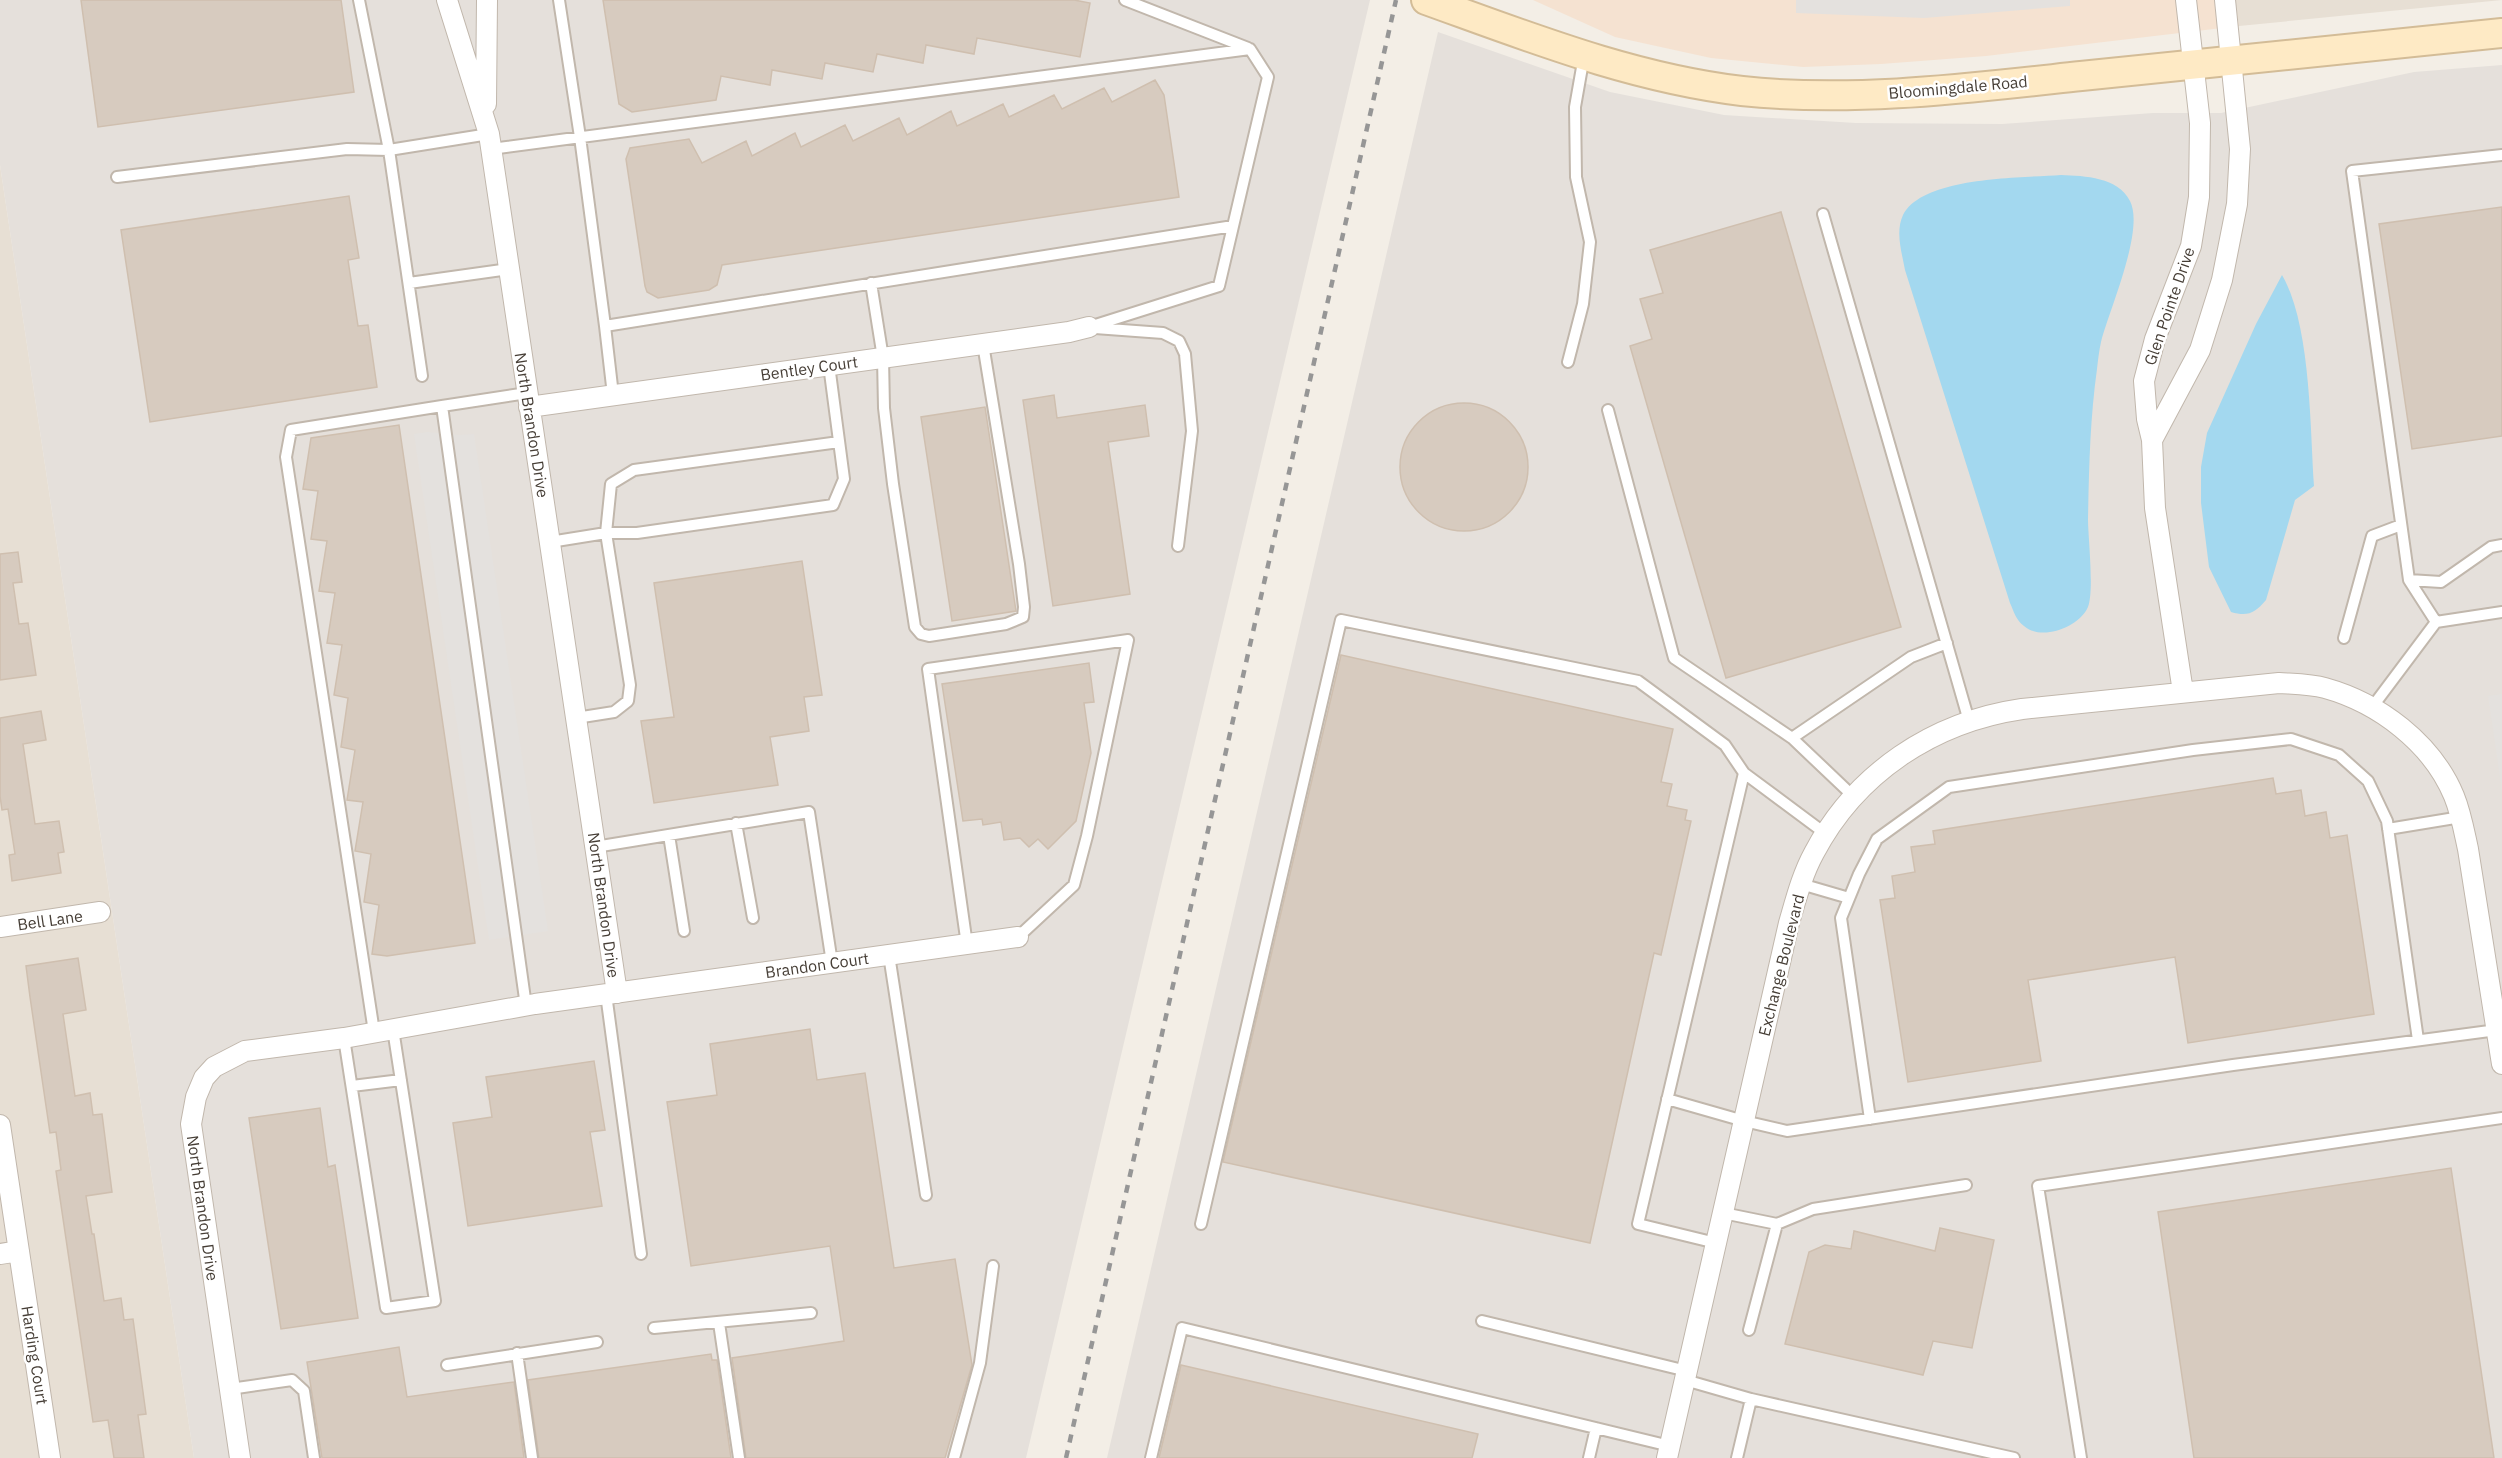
<svg xmlns="http://www.w3.org/2000/svg" width="2502" height="1458" viewBox="0 0 2502 1458" font-family="'IBM Plex Sans',sans-serif">
<style>
.residential{fill:#e7dfd4}
.commercial{fill:#f5e2d1}
.industrial{fill:#e5e0db}
.parking{fill:#e4e1de}
.water{fill:#a3d8ef}
.building{fill:#d7cbbf;stroke:#cfbfaf;stroke-width:1.5}
.lines{fill:none;stroke-linecap:round;stroke-linejoin:round}
.service-casing{stroke:#c1b7ac;stroke-width:14}
.minor-casing{stroke:#c1b7ac;stroke-width:22}
.secondary-casing{stroke:#d3bc97;stroke-width:32}
.service{stroke:#fff;stroke-width:10}
.minor{stroke:#fff;stroke-width:20}
.secondary{stroke:#feeac5;stroke-width:28}
.rail{stroke:#969696;stroke-width:4.5;stroke-dasharray:8 8;stroke-linecap:butt}
.labels{text-anchor:middle;stroke-width:5;stroke-linejoin:round;paint-order:stroke}
.street-label{font-size:16px;fill:#463e36;stroke:#fff}
</style>
<rect width="100%" height="100%" fill="#f3eee6"/>
<path class="residential" d="M2235,0H2502L2239,26Z
M0,165L194,1458H0Z"/>
<path class="commercial" d="M1533,0H2235L2239,26L1986,56L1881,64L1803,67L1711,58L1615,37Z"/>
<path class="industrial" d="M0,0H1370L1026,1458H194L0,165Z
M1438,32L1610,92L1724,115L1856,123L2002,124L2153,113H2221L2414,72L2502,65V1458H1107Z"/>
<path class="parking" d="M1796,0H2070V6L1924,18L1796,13Z
M428,432L458,435L474,434L548,931L489,940L414,434Z
M2502,694V791L2488,696Z"/>
<path class="water" d="M2061,175C2085,176 2118,177 2130,201C2145,230 2109,310 2101,342C2099,351 2098,360 2097,369C2090,419 2089,468 2088,519C2088,537 2095,596 2087,609C2077,628 2041,641 2024,626C2016,620 2014,612 2010,603L1905,270C1902,253 1895,232 1903,215C1923,176 2022,178 2061,175Z
M2282,275C2311,325 2310,427 2314,486L2295,500L2266,600C2255,613 2248,617 2231,612L2209,567L2201,503V467L2207,433L2256,324Z"/>
<path class="building" d="M81,0H341L354,92L98,127Z
M603,0H1074L1090,3L1080,57L977,38L974,54L926,45L923,63L877,54L873,72L825,63L822,79L772,70L770,85L721,76L716,100L632,112L619,104Z
M1155,80L1164,95L1179,197L722,265L717,285L709,290L658,298L647,292L645,286L626,159L630,148L689,139L702,163L746,141L752,156L795,133L801,147L845,125L853,141L899,118L907,135L951,111L957,126L1003,104L1009,117L1054,95L1062,109L1104,88L1112,102Z
M349,196L359,258L348,260L358,326L368,325L377,387L150,422L121,230Z
M2502,207V436L2412,449L2379,224Z
M1781,212L1901,627L1726,678L1630,346L1652,339L1640,299L1663,293L1650,250Z
M1054,395L1057,418L1145,405L1149,436L1108,442L1130,594L1053,606L1023,400Z
M1400 467a64 64 0 1 1 128 0a64 64 0 1 1-128 0Z
M985,407L1016,611L952,621L921,417Z
M399,425L475,943L387,956L372,954L379,905L364,902L371,854L355,851L363,802L347,800L355,750L341,747L348,698L334,695L342,645L327,643L335,593L319,591L327,541L311,539L318,491L303,489L311,438Z
M18,552L22,582L13,583L19,624L28,623L36,675L0,680V554Z
M802,561L822,695L804,697L809,731L770,737L778,785L654,803L641,721L674,717L654,583Z
M1341,655L1673,729L1661,782L1672,784L1667,806L1687,810L1685,820L1691,821L1661,955L1654,953L1590,1243L1223,1162Z
M1089,663L1094,702L1084,703L1091,753L1076,821L1048,849L1038,839L1029,847L1020,838L1004,840L1001,822L983,825L982,819L963,821L942,684Z
M41,711L46,740L23,744L35,824L59,821L64,852L58,853L61,873L12,881L9,855L15,854L8,809L2,810L0,796V718Z
M2273,778L2276,794L2301,790L2305,816L2326,812L2330,838L2347,835L2374,1014L2188,1043L2175,957L2028,980L2041,1061L1908,1082L1880,900L1895,898L1892,876L1915,872L1911,847L1935,844L1933,831Z
M78,958L86,1010L63,1014L75,1096L90,1093L93,1115L102,1114L112,1192L86,1196L92,1234H94L104,1301L121,1298L124,1320L133,1319L146,1414L138,1415L144,1458H114L108,1420L93,1422L56,1171L61,1170L56,1132L50,1133L30,997L26,966Z
M810,1029L817,1080L865,1073L894,1268L955,1259L972,1365L945,1458H746L732,1358L844,1341L830,1246L691,1266L667,1102L717,1095L710,1044Z
M594,1061L605,1130L590,1132L602,1206L468,1226L453,1123L492,1117L486,1077Z
M320,1108L328,1167L335,1165L358,1318L281,1329L249,1118Z
M2451,1168L2494,1458H2194L2158,1212Z
M1940,1228L1994,1240L1972,1348L1933,1341L1923,1375L1785,1344L1809,1252L1825,1245L1851,1249L1854,1231L1935,1251Z
M399,1347L407,1397L514,1382L524,1458H322L307,1362Z
M711,1354L712,1360H717L731,1458H539L528,1380Z
M1181,1365L1478,1434L1472,1458H1159Z"/>
<g class="lines">
<defs>
<path id="service" d="M359,0L389,150L489,134
M559,0L580,137L605,326L1233,226
M1125,0L1248,48
M491,149L1250,49L1268,77L1219,286L1089,327
M117,177L347,149L389,150L422,376
M1823,214L1969,721
M409,283L509,269
M871,283L883,358L884,408L893,484L915,627L921,634L929,636L1006,624L1023,617L1024,607L1019,564L983,344
M605,326L613,395
M1095,328L1163,333L1179,341L1185,354L1192,431L1178,546
M1568,362L1583,304L1590,242L1576,177L1575,107L1584,56
M829,365L844,479L833,505L637,533H606L611,484L634,470L839,442
M1608,410L1674,658L1792,738L1853,796
M550,542L606,533L630,685L628,701L614,712L576,718
M2409,580L2441,582L2491,547L2502,545
M2436,622L2409,580L2352,171L2502,155
M2344,638L2372,536L2401,525
M2373,706L2436,622L2502,612
M1792,738L1911,657L1947,643
M1744,773L1826,834
M736,823L753,918
M2388,829L2461,817
M669,835L684,931
M595,847L809,812L832,963
M1801,884L1849,898
M967,945L928,669L1128,640L1087,836L1074,885L1018,937
M889,955L926,1195
M606,994L641,1254
M526,1006L442,406L527,393
M374,1032L286,457L291,430L442,406
M344,1038L386,1308L435,1301L393,1029
M352,1086L401,1080
M1667,1099L1744,1121L1787,1131L2233,1065L2497,1030
M1870,1119L1841,918L1859,874L1877,839L1949,787L2193,750L2291,739L2339,755L2368,781L2387,821L2418,1040
M1723,1213L1777,1224L1749,1330
M1201,1224L1341,620L1638,681L1725,745L1744,773L1638,1224L1716,1243
M1777,1224L1813,1209L1966,1185
M1482,1321L1687,1371
M719,1323L739,1458
M654,1328L811,1313
M517,1353L532,1458
M447,1365L597,1342
M1685,1380L1751,1399L1737,1458
M230,1389L292,1380L304,1391L314,1458
M1751,1399L2014,1458
M954,1458L980,1363L993,1266
M1151,1458L1182,1328L1670,1446
M1589,1458L1596,1428
M2081,1458L2038,1186L2502,1118"/>
<path id="minor" d="M447,0L489,134L617,993
M486,104L487,0
M529,407L1069,332L1089,327
M2152,440L2200,350L2222,280L2237,204L2240,149L2225,0
M2183,692L2155,508L2152,440L2147,419L2144,381L2155,339L2191,246L2199,197L2200,123L2186,0
M0,927L100,912
M0,1125L50,1458
M0,1254L19,1251
M240,1458L191,1124L196,1097L204,1078L214,1067L245,1051L344,1038L535,1004L1018,937
M1667,1458L1789,923C1796,899 1802,875 1814,853C1856,773 1933,722 2022,709L2279,683C2294,684 2311,684 2325,688C2379,703 2432,743 2454,796C2461,813 2464,831 2468,849L2502,1064"/>
<path id="secondary" d="M1426,0C1529,37 1632,78 1742,91C1854,103 1970,88 2081,76C2222,62 2362,47 2502,33"/>
</defs>
<use href="#service" class="service-casing"/>
<use href="#minor" class="minor-casing"/>
<use href="#secondary" class="secondary-casing"/>
<use href="#service" class="service"/>
<use href="#minor" class="minor"/>
<use href="#secondary" class="secondary"/>
<path class="rail" d="M1066,1458L1396,0"/>
</g>
<g class="labels">
<g class="street-label">
<text transform="translate(1958 87) rotate(-5)" y="6">Bloomingdale Road</text>
<text transform="translate(2169 306) rotate(-71)" y="6">Glen Pointe Drive</text>
<text transform="translate(809 368) rotate(-8)" y="6">Bentley Court</text>
<text transform="translate(532 425) rotate(81)" y="6">North Brandon Drive</text>
<text transform="translate(604 905) rotate(82)" y="6">North Brandon Drive</text>
<text transform="translate(50 920) rotate(-8)" y="6">Bell Lane</text>
<text transform="translate(817 965) rotate(-8)" y="6">Brandon Court</text>
<text transform="translate(1781 965) rotate(-76)" y="6">Exchange Boulevard</text>
<text transform="translate(203 1208) rotate(82)" y="6">North Brandon Drive</text>
<text transform="translate(35 1355) rotate(81)" y="6">Harding Court</text>
</g>
</g>
</svg>
